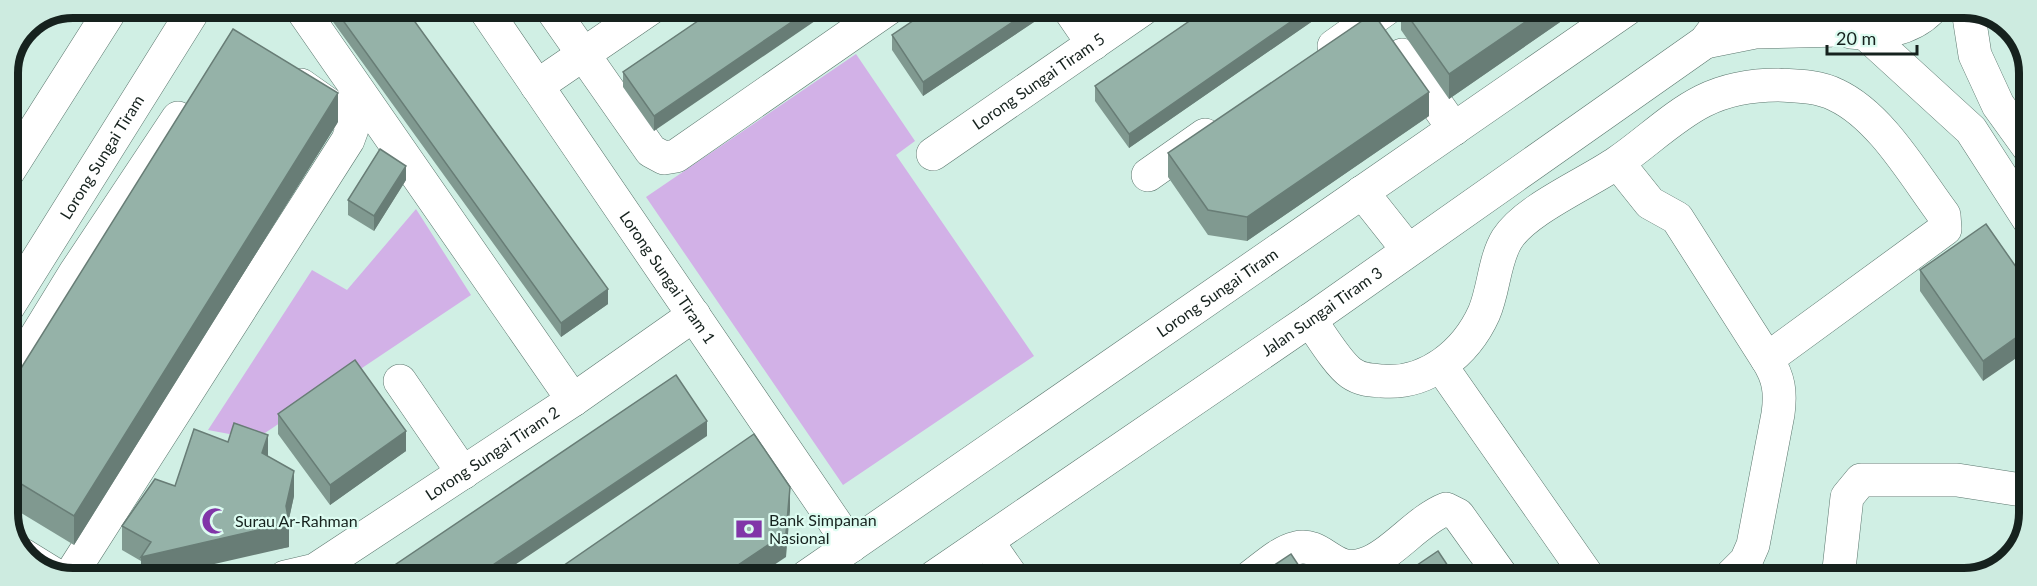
<svg xmlns="http://www.w3.org/2000/svg" width="2037" height="586" viewBox="0 0 2037 586" font-family="Lato,sans-serif">
<style>
.green{fill:#d2b1e7}
.lines{fill:none;stroke-linecap:round;stroke-linejoin:round}
.minor-casing{stroke:#5b776e;stroke-width:34}
.minor{stroke:#fff;stroke-width:33}
.wall{fill:#809990}
.shaded-wall{fill:#687d76}
.building{fill:#95b2a8;stroke:#687d76;stroke-width:1.5}
.labels{text-anchor:middle;stroke-width:4.5;stroke-linejoin:round;paint-order:stroke}
.street-label{font-size:16px;fill:#16221e;stroke:#ddfcf1}
.poi-label{font-size:16px;fill:#16221e;stroke:#ddfcf1;text-anchor:start}
.rim{fill:none;stroke:#16221e;stroke-width:8}
</style>
<rect width="100%" height="100%" fill="#d0efe4"/>
<path class="green" d="M1830,9L1904,10C1881,21 1852,24 1830,9Z
M856,54L915,141L896,155L1034,356L843,485L646,197Z
M416,209L471,295L256,439L208,430L312,270L347,290Z"/>
<g class="lines">
<defs>
<g id="minor">
<path d="M301,8L573,400"/>
<path id="s1" d="M484,8L851,546"/>
<path d="M551,8L651,151L664,158L676,156L889,8"/>
<path d="M1069,9L1093,44"/>
<path d="M1968,10L1975,55L1998,105L2029,148"/>
<path d="M1851,32C1878,35 1910,30 1930,10"/>
<path d="M1866,34L1971,130L2029,220"/>
<path d="M1705,42L1755,32L1841,30"/>
<path d="M1334,46L1386,9"/>
<path d="M1402,55L1454,129"/>
<path d="M537,86L651,8"/>
<path id="s2" d="M933,154L1143,9"/>
<path d="M1618,163L1650,203L1677,218L1767,359"/>
<path d="M8,172L112,8"/>
<path d="M1148,175L1205,135"/>
<path d="M1362,192L1408,250"/>
<path id="s3" d="M8,307L195,8"/>
<path d="M1310,320C1320,334 1338,364 1351,373C1361,380 1371,380 1382,381C1427,385 1466,353 1484,313C1494,290 1494,260 1507,239C1526,209 1588,183 1618,162C1646,143 1673,116 1703,101C1725,90 1753,85 1778,85C1797,86 1818,86 1836,95C1881,116 1914,175 1944,215L1945,229L1767,359C1779,378 1781,392 1778,414L1753,545L1746,561L1729,578"/>
<path d="M1441,366L1589,578"/>
<path d="M400,381L463,473"/>
<path d="M8,382L75,273L178,118"/>
<path d="M987,541L1012,577"/>
<path d="M23,555L57,576"/>
<path d="M70,576L348,140L352,129L349,119L301,85"/>
<path id="s4" d="M285,577L315,570L573,400L694,315"/>
<path id="s5" d="M806,577L1627,9"/>
<path id="s6" d="M934,577L1310,320L1705,42L1730,9"/>
<path d="M1249,578C1263,568 1279,552 1296,548C1323,541 1333,576 1365,564C1392,555 1418,520 1446,509L1458,515L1503,578"/>
<path d="M1838,578L1847,497L1861,480H1957L2028,491"/>
</g>
</defs>
<use href="#minor" class="minor-casing"/>
<use href="#minor" class="minor"/>
</g>
<path class="wall" d="M323,8H405L608,304L561,337Z
M717,8L654,131L623,87V72Z
M1052,9V10L923,96L892,50V35Z
M1317,9V18L1129,148L1095,101V86Z
M1401,9H1579L1449,99L1401,30Z
M1429,116L1247,241L1208,235L1168,177V153Z
M338,122L74,545L8,505V389Z
M406,180L374,231L348,215V200Z
M1920,270L2028,284L1983,381L1920,291Z
M278,414L406,451L330,505L278,434Z
M268,456L294,496L289,519V547L141,576V561L122,550V526Z"/>
<path class="shaded-wall" d="M812,8H834L654,131V116Z
M1032,9H1052V10L923,96V82Z
M1309,9H1317V18L1129,148V134Z
M1544,9H1579L1449,99V74Z
M1429,92V116L1247,241V217Z
M338,93V122L74,545V516Z
M406,166V180L374,231V216Z
M608,289V304L561,337V323Z
M2028,329V350L1983,381V361Z
M707,421V436L497,577H475Z
M406,431V451L330,505V485Z
M268,435V459L262,453Z
M294,471V496L288,523H289V547L162,576H141V557L286,506Z
M790,487V511L786,557L756,577H720Z"/>
<path class="building" d="M334,8H405L608,289L561,323Z
M717,8H812L654,116L623,72Z
M932,8L1032,9L923,82L892,35Z
M1207,9H1309L1129,134L1095,86Z
M1403,9H1544L1449,74Z
M1365,19L1378,20L1429,92L1247,217L1208,210L1168,153Z
M233,29L338,93L74,516L8,476V389Z
M380,149L406,166L374,216L348,200Z
M1986,224L2028,284V329L1983,361L1920,270Z
M355,360L406,431L330,485L278,414Z
M676,375L707,421L475,577H377Z
M234,423L268,435L262,453L294,471L286,506L289,523L141,557L151,542L122,526L155,479L175,486L194,429L228,442Z
M754,434L790,487L786,533L720,577H547Z
M1438,551L1456,578H1398Z
M1291,554L1307,578H1255Z
M1367,567L1375,578H1351Z"/>
<defs>
<symbol id="mosque-bare" viewBox="-9 -9 18 18"><path d="M3.5-4.9A6 6 0 1 0 3.5 4.9A5 5 0 1 1 3.5-4.9Z" fill="#8136a8" stroke="#ddfcf1" stroke-width="2.5" paint-order="stroke"/></symbol>
<symbol id="bank-bare" viewBox="-9 -9 18 18"><path d="M-6-4H6V4H-6ZM0-2.3a2.3 2.3 0 1 0 0 4.6a2.3 2.3 0 1 0 0-4.6Z" fill="#8136a8" stroke="#ddfcf1" stroke-width="2.5" paint-order="stroke"/></symbol>
</defs>
<g fill-rule="evenodd">
<use href="#mosque-bare" x="196" y="502" width="38" height="38"/>
<use href="#bank-bare" x="730" y="510" width="38" height="38"/>
</g>
<g class="labels">
<g class="street-label">
<text dy="6" stroke="none"><textPath href="#s2" startOffset="128">Lorong Sungai Tiram 5</textPath></text>
<text dy="6" stroke="none"><textPath href="#s3" startOffset="177">Lorong Sungai Tiram</textPath></text>
<text dy="6" stroke="none"><textPath href="#s1" startOffset="326">Lorong Sungai Tiram 1</textPath></text>
<text dy="6" stroke="none"><textPath href="#s5" startOffset="500">Lorong Sungai Tiram</textPath></text>
<text dy="6" stroke="none"><textPath href="#s6" startOffset="470">Jalan Sungai Tiram 3</textPath></text>
<text dy="6" stroke="none"><textPath href="#s4" startOffset="243">Lorong Sungai Tiram 2</textPath></text>
</g>
<g class="poi-label">
<text x="769" y="526">Bank Simpanan<tspan x="769" dy="18">Nasional</tspan></text>
<text x="235" y="527">Surau Ar-Rahman</text>
</g>
</g>
<path d="M0 0H2037V586H0ZM73 18H1964A55 55 0 0 1 2019 73V513A55 55 0 0 1 1964 568H73A55 55 0 0 1 18 513V73A55 55 0 0 1 73 18Z" fill="#cdebe0" fill-rule="evenodd"/>
<path class="rim" d="M73 18H1964A55 55 0 0 1 2019 73V513A55 55 0 0 1 1964 568H73A55 55 0 0 1 18 513V73A55 55 0 0 1 73 18Z"/>
<path d="M1827 45v9h90v-9" fill="none" stroke="#16221e" stroke-width="3"/>
<text x="1836" y="45" font-size="18" fill="#16221e" stroke="#ddfcf1" stroke-width="4.5" paint-order="stroke">20 m</text>
</svg>
